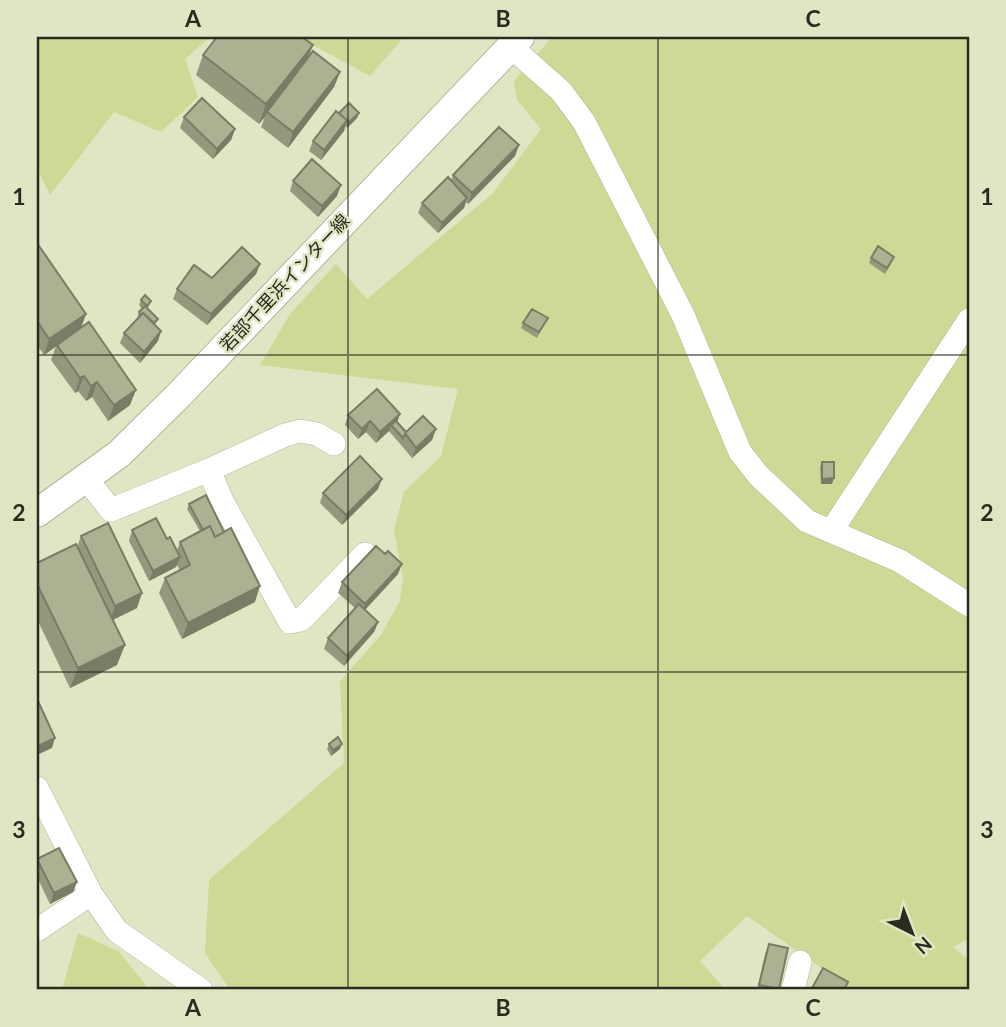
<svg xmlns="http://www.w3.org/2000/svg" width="1006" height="1027" viewBox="0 0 1006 1027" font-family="Lato,'Noto Sans JP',sans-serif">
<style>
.green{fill:#cdd994}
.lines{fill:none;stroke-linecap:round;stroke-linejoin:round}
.minor-casing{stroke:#b0b696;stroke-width:24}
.major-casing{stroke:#b0b696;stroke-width:30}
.minor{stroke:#fff;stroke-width:23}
.major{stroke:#fff;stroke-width:28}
.wall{fill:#93997d}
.shaded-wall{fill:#787d66}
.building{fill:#abb291;stroke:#787d66;stroke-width:2}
.grid{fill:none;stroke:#292c1f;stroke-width:2;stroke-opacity:0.55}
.labels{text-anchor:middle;stroke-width:5;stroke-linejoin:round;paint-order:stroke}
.street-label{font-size:18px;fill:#292c1f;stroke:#dfe6c4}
.neatline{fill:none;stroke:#292c1f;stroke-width:2.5}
.grid-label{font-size:23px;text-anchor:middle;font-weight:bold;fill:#292c1f}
</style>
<rect width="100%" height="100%" fill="#dfe6c4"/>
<path class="green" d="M37,37H210L185,59L198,97L161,132L114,112L50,195L37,169Z
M298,37H404L370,76Z
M552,37H969V939L953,947L969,960V990H853L747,916L700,961L726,990H230L205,953L209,880L344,763L340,681L381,635L400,601L403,578L394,530L404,492L441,456L458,389L260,365L290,314L336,264L367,299L493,193L541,129L517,100L514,81Z
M78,933L118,951L150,990H62Z"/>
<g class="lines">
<defs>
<path id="minor" d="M510,46L561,91L584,122L683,315L740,452L758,475L807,521L900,561L969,605
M209,470L222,501L290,622L301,620L365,554
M87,480L111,510L209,470L285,435L300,431L317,434L334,444
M832,530L969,320
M37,788L91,894L117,931L201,990
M37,930L91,894
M793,990L800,962"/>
<path id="major" d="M37,513L119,454L179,395L520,37"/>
</defs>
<use href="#minor" class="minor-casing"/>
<use href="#major" class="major-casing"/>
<use href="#minor" class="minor"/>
<use href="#major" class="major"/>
</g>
<path class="wall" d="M313,45L308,58L340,72L334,87L288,148L261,127L265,117L259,124L196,75L203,55Z
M339,113H359L357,118L347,128L345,126L344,131L321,160L309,151L313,141Z
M184,117L235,129L231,140L213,159L180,128Z
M519,145L515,156L468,204L466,202L464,208L438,233L418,213L422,203L451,181L453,175Z
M293,181L337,196L318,217L290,191Z
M37,243L86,314L81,328L130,405L108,421L92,397L86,401L78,391L75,393L51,360L56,346L44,355L37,345Z
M871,258L892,262L885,274L869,263Z
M260,264L256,274L207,325L173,299L177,289Z
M141,300L151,301L148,308L156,324L155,325L161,331L158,341L140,363L120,343L124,333L138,319L137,318L139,312L142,309L139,305Z
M548,318L537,338L521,328L523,323Z
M400,414L397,422L406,432L436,429L432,440L412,458L389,431L376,443L366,432L358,439L345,425L348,415Z
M822,462L832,484H821L820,467Z
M378,489L342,525L320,503L323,493Z
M189,504L255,602L182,639L159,593L165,578L180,570L177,565L176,567L149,581L129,541L132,530L167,539L177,550L180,542L200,531L187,509Z
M81,536L137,608L113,620L117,665L70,688L37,619V563L77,547Z
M398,574L365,610L378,622L374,632L344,666L324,649L328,638L355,608L338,593L342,582Z
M329,744L340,749L331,756L327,749Z
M37,859L77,882L73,892L50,904L37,877Z
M769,944L788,948L778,990H757L765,954Z"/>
<path class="shaded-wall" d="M313,45L305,65L267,112L265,117L259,124L266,104Z
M340,72L334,87L288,148L293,132Z
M359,113L357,118L347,128L349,122Z
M347,120L344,131L321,160L324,150Z
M235,129L231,140L213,159L217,149Z
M519,145L515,156L468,204L472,193Z
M341,185L337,196L318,217L322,206Z
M467,198L464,208L438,233L442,223Z
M260,264L256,274L207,325L211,314Z
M86,314L80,330L44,355L49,339Z
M161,331L158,341L140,363L144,352Z
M84,376L78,391L75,393L80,378Z
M97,382L92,397L86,401L91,386Z
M136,390L130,405L108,421L114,405Z
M400,414L396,425H391L389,431L376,443L380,432Z
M370,421L366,432L358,439L362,429Z
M436,429L432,440L412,458L416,448Z
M834,478L832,484H821L822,479Z
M382,479L378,489L342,525L346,515Z
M180,557L176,567L149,581L153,571Z
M402,564L398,574L361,614L365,604Z
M260,586L255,602L182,639L188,623Z
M142,593L137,608L110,621L115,606Z
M378,622L374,632L344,666L347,656Z
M125,645L117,665L70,688L78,668Z
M55,738L52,748L37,755L38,746Z
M342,744L340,749L331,756L333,750Z
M77,882L73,892L50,904L54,893Z"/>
<path class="building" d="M217,37H302L313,45L266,104L203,55Z
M313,51L340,72L293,132L267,112Z
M202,98L235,129L217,149L184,117Z
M349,103L359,113L349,122L339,113Z
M336,111L347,120L324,150L313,141Z
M499,127L519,145L472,193L453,175Z
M312,159L341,185L322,206L293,181Z
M448,177L467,198L442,223L422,203Z
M37,243L86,314L49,339L37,321Z
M878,246L894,257L887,268L871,258Z
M242,247L260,264L211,314L177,289L194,265L212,278Z
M145,295L151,301L147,306L141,300Z
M145,306L158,319L154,323L143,313L141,315L139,312Z
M532,309L548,318L539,332L523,323Z
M143,313L161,331L144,352L124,333Z
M89,322L136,390L114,405L97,382L91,386L84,376L80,378L57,345Z
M377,389L400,414L380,432L370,421L362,429L348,415Z
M423,416L436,429L416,448L405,433Z
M396,421L406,432L403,438L391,425Z
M360,456L382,479L346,515L323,493Z
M822,462H834V478L822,479Z
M206,495L224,532L215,537L210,526L203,530L189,504Z
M156,518L167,539L170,537L180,557L153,571L132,530Z
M108,523L142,593L115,606L81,536Z
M210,526L215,537L231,528L260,586L188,623L165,578L190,565L180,542Z
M76,544L125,645L78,668L37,584V563Z
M376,546L385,554L388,551L402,564L365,604L342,582Z
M359,604L378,622L347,656L328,638Z
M37,699L55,738L38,746L37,743Z
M338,737L342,744L333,750L329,744Z
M59,848L77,882L54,893L37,859Z
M769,944L788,948L779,989L759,985Z
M823,968L848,982L844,990H811Z"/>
<path class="grid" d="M348,37V990M658,37V990M37,355H969M37,672H969"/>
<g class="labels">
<g class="street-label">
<text transform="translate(285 283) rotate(-47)" y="6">若部千里浜インター線</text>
</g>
</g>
<rect width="1006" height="1027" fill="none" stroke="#dfe6c4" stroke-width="77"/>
<g transform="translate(912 933) rotate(138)" stroke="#dfe6c4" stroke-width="5" paint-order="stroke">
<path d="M0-5L12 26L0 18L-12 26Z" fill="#292c1f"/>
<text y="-10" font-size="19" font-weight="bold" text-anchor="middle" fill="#292c1f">N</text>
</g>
<rect x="38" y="38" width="930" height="950" class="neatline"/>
<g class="grid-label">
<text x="193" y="27">A</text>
<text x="503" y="27">B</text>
<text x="813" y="27">C</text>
<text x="19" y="205">1</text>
<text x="987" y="205">1</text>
<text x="19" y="521">2</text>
<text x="987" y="521">2</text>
<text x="19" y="838">3</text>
<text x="987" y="838">3</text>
<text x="193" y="1016">A</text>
<text x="503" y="1016">B</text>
<text x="813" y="1016">C</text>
</g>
</svg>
